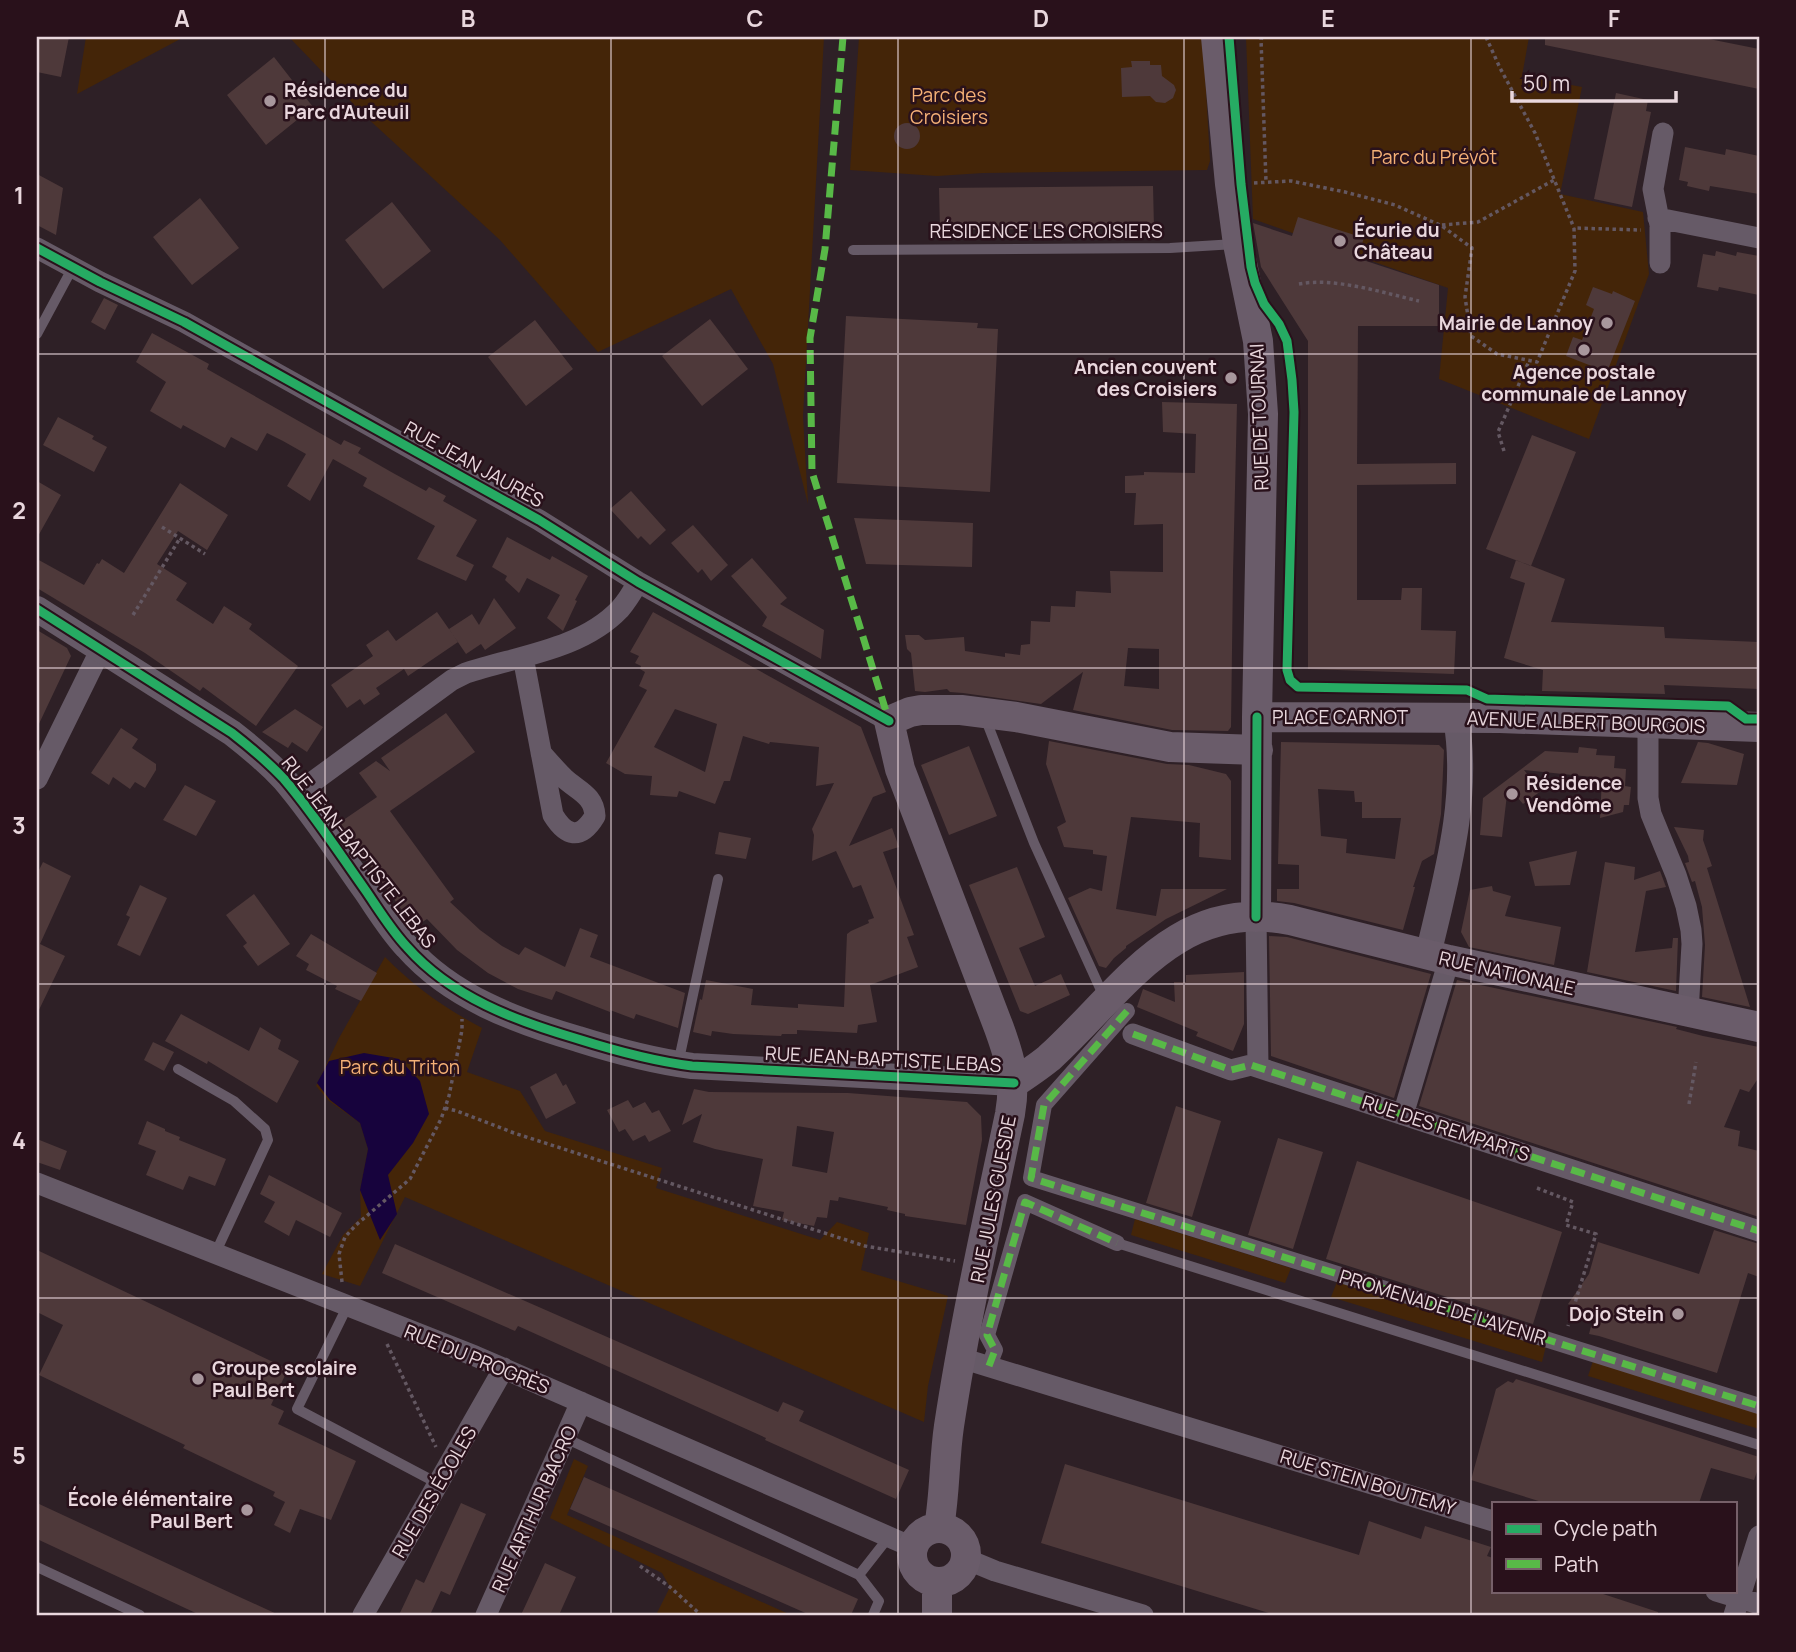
<svg xmlns="http://www.w3.org/2000/svg" width="1796" height="1652" viewBox="0 0 1796 1652" font-family="Manrope,sans-serif">
<style>
.green{fill:#442508}
.water{fill:#17033d}
.building{fill:#4e393a;fill-rule:evenodd}
.lines{fill:none;stroke-linecap:round;stroke-linejoin:round}
.path{stroke:#645862;stroke-width:3.5;stroke-dasharray:3.5 3.5;stroke-linecap:butt}
.service{stroke:#665a67;stroke-width:10}
.pedestrian{stroke:#665a67;stroke-width:16}
.minor{stroke:#665a67;stroke-width:21}
.tertiary{stroke:#665a67;stroke-width:26}
.secondary{stroke:#6a5c6a;stroke-width:30}
.quiet{stroke:#58b947;stroke-width:7;stroke-dasharray:14 7;stroke-linecap:butt}
.cycleway-casing{stroke:#29111b;stroke-width:13}
.cycleway{stroke:#26ab63;stroke-width:9}
.grid{fill:none;stroke:#e9d7dd;stroke-width:2;stroke-opacity:0.55}
.poi-dot{fill:#a8979d;stroke:#29111b;stroke-width:2.5}
.labels{text-anchor:middle;stroke-width:5;stroke-linejoin:round;paint-order:stroke}
.poi-label{font-size:19px;font-weight:bold;fill:#e9d7dd;stroke:#29111b;text-anchor:start}
.park-label{font-size:19px;fill:#f5b076;stroke:#29111b}
.street-label{font-size:19px;fill:#e9d7dd;stroke:#29111b}
.neatline{fill:none;stroke:#e9d7dd;stroke-width:2.5}
.grid-label{font-size:23px;text-anchor:middle;font-weight:bold;fill:#e9d7dd}
</style>
<rect width="100%" height="100%" fill="#2e2026"/>
<path class="green" d="M86,37H184L77,94Z
M289,37H824L803,416L808,504L773,364L731,289L598,352L500,240L364,115Z
M859,37H1203L1210,161L1207,170L983,173L937,176L850,170Z
M1246,37H1529L1522,76L1582,87L1560,194L1643,212L1649,274L1589,439L1439,379L1448,288L1253,219Z
M385,957C416,988 443,1007 482,1028L467,1072L520,1091L545,1131L662,1168L656,1188L820,1240L837,1222L869,1233L861,1270L948,1296L928,1386L924,1422L405,1197L360,1286L322,1274L343,1235L361,1217L360,1190L368,1149L360,1123L329,1101L316,1086L339,1038Z
M1135,1219L1291,1268L1285,1283L1131,1235Z
M1337,1282L1546,1346L1542,1362L1331,1297Z
M1593,1361L1759,1412V1429L1588,1376Z
M574,1459L588,1466L567,1515L791,1615H656L670,1587L662,1573L550,1518Z"/>
<path class="water" d="M364,1053L399,1059L420,1081L429,1114L413,1143L388,1175L397,1214L380,1240L360,1190L368,1149L360,1123L330,1100L317,1083L329,1061Z"/>
<path class="building" d="M37,37H69L61,77L37,72Z
M1545,37H1699L1759,49V89L1545,45Z
M274,57L313,107L266,145L227,95Z
M1131,61H1150V65H1161L1162,76L1174,85L1176,90L1173,98L1165,103L1156,102L1150,96L1122,97L1121,68L1132,67Z
M1616,93L1648,100L1646,111L1651,112L1632,207L1594,199Z
M894 136a13 13 0 1 1 26 0a13 13 0 1 1-26 0Z
M1685,147L1725,155L1726,149L1759,156V194L1710,186L1709,191L1687,186L1688,182L1679,180Z
M37,174L63,188L56,235L37,225Z
M1153,186L1154,228L940,230L939,188Z
M200,198L239,248L192,285L153,237Z
M392,202L431,251L383,289L345,240Z
M1298,217L1364,238L1357,258L1439,285V326H1358L1357,464L1456,463V484L1357,485V600H1401L1402,588H1422L1421,630L1456,631L1454,674L1308,669V341L1261,267L1253,223L1292,236Z
M1716,251L1736,256L1737,252L1759,256V295L1719,287L1718,291L1697,287L1703,254L1715,256Z
M1593,287L1612,294L1613,291L1635,301L1607,372L1566,356L1573,337L1582,340L1594,309L1586,305Z
M104,298L118,305L105,330L91,322Z
M846,316L978,323L977,328L998,329L990,492L837,483Z
M710,319L748,369L702,406L662,356Z
M535,320L573,369L526,406L488,357Z
M152,333L209,364L207,369L341,445L344,440L361,448L358,453L393,473L426,491L429,487L446,496L443,501L477,520L456,556L474,565L466,581L417,559L435,526L363,486L367,478L333,459L310,501L287,486L306,454L283,441L267,433L257,451L231,437L225,448L183,425L181,429L150,411L166,382L136,362Z
M1162,402L1237,404L1233,573L1231,727L1228,731L1172,730L1073,710L1083,672L1041,704L963,693L950,692L947,689L925,692L915,691L911,653L907,649L905,635H919L925,640L964,637L965,651L1005,657V653L1020,655L1021,645L1030,644L1031,621L1050,622L1051,606L1075,607L1076,591L1111,593L1110,571L1163,572V524L1134,525L1136,493H1125V476L1144,475V472L1195,473L1196,434L1163,432ZM1128,648L1159,649V689L1124,686Z
M58,417L94,436L92,439L107,447L94,472L43,445Z
M1532,435L1576,452L1531,566L1486,549Z
M37,481L61,495L37,538Z
M180,483L228,515L207,550L178,531L157,564L187,583L176,600L213,624L224,606L252,624L249,629L298,666L256,726L203,687L200,691L145,653L37,588V559L84,585L97,563L99,564L102,559L124,573Z
M631,491L666,530L650,545L641,536L638,539L610,509Z
M854,518L973,523L972,567L866,564Z
M693,525L728,565L711,581L702,569L698,573L671,543Z
M507,537L550,560L552,556L588,576L575,600L577,601L563,631L547,618L560,595L527,578L519,593L505,580L507,576L492,567Z
M752,558L787,598L780,604L824,630L821,659L762,626L767,617L731,576Z
M1516,560L1565,579L1551,622L1664,627L1665,638L1759,642V689L1664,685L1665,694L1542,691L1543,670L1504,658L1525,583L1510,578Z
M494,598L516,628L485,650L481,644L466,654L449,629L472,614L479,625Z
M437,612L458,642L408,676L404,669L376,688L380,694L364,705L360,699L347,708L331,685L373,656L366,645L388,630L396,641Z
M653,612L861,727L886,792L873,797L849,846L892,828L899,847L883,852L914,935L907,937L918,967L870,985L877,1022L858,1025L857,1033L797,1030V1034H782L781,1036L733,1034L712,1031L711,1036L693,1032L700,999L702,1000L706,980L753,989L751,1005L798,1008V1004L844,1007L847,934L851,931L869,923L868,920L874,918L861,885L853,888L836,851L812,861L814,835L812,829L834,783L816,786L819,747L770,742L769,744L743,736L730,781H724L715,804L679,791L677,797L650,795L652,776L625,774L606,763L647,690L639,686L645,672L640,669L641,666L635,663L639,656L630,652ZM675,709L717,724L705,772L654,747Z
M37,630L67,648L71,656L37,728Z
M295,709L323,727L307,752L292,742L288,748L262,732Z
M446,713L475,752L390,811L454,899L450,902L480,930L502,946L519,955L525,947L565,967L580,928L598,935L590,957L685,993L678,1028L636,1014L634,1019L610,1010V1012L556,991L552,1000L518,989L488,973L457,950L427,919L415,927L409,920L339,823L377,797L359,773L376,761L390,771L381,758Z
M121,728L138,739L132,748L156,764V770L145,788L135,782L130,789L113,777L109,785L91,773Z
M1049,741L1167,764L1189,765L1226,774L1231,781V860L1199,857L1200,823L1131,817L1116,909L1156,916L1161,889H1227L1166,919L1126,946V948L1114,958L1106,968L1099,966L1068,898L1090,888L1102,891L1107,856L1093,854V850L1064,847L1057,827L1066,822L1046,764Z
M1281,742L1439,745L1444,750L1441,814L1434,854L1422,861L1413,887H1415L1403,930L1294,903L1277,901V889H1299V865L1278,864ZM1318,789L1354,791L1355,802H1362V818H1401L1395,859L1346,853L1347,839L1321,836Z
M1698,742L1708,743L1744,754L1737,785L1681,783Z
M969,746L997,816L949,835L921,765Z
M1579,747L1597,749L1596,755L1615,756L1614,768L1626,769L1625,786L1631,787L1629,805H1624L1623,812L1600,818L1602,778L1524,770L1541,791L1523,804L1508,786L1502,837L1480,835L1483,798L1545,751L1578,753Z
M185,785L216,801L196,836L163,820Z
M1674,827L1704,830L1703,840L1712,866L1707,868L1750,1007L1702,997L1705,945L1702,907L1695,881L1692,882L1685,863L1689,862L1688,856Z
M719,832L751,838L746,859L715,854Z
M1577,851L1570,885L1535,886L1529,862Z
M43,862L71,876L40,944L65,956L37,1014V874Z
M1605,862L1635,867L1634,880L1660,871L1666,887L1646,891L1635,952L1672,948L1673,938H1678L1676,991L1587,972Z
M1017,867L1045,937L1019,948L1035,986L1061,974L1070,995L1028,1014L1020,1011L969,885Z
M140,885L167,898L140,956L117,945L130,917L126,915Z
M1492,886L1493,891L1511,896L1505,916L1561,927L1554,965L1469,947L1461,932L1470,890Z
M254,894L290,944L258,966L243,946L247,943L226,915Z
M311,934L377,973L361,1001L335,989L337,986L306,970L309,964L296,956Z
M1269,936L1287,937L1431,974L1394,1098L1271,1056Z
M1244,972V1024L1233,1051L1196,1036L1198,1032L1137,1007L1143,989L1175,1002L1174,982H1186V975Z
M1457,980L1677,1027L1676,1029L1703,1036L1759,1047V1077L1749,1092L1740,1089L1724,1127L1740,1131L1738,1146L1759,1151V1217L1419,1106Z
M181,1014L249,1051L260,1027L281,1040L278,1049L299,1061L277,1103L208,1061L207,1064L165,1041Z
M153,1042L174,1052L164,1071L144,1060Z
M556,1073L563,1086L566,1084L576,1103L546,1119L530,1087Z
M694,1089L709,1092L848,1093L967,1102L981,1116L982,1140L966,1225L905,1216V1214L887,1210L888,1207L839,1197L838,1201L830,1200L827,1218L817,1217L814,1226L782,1220L784,1212L753,1206L763,1159L715,1149L693,1142L702,1114L682,1125ZM797,1126L834,1132L827,1173L792,1166Z
M628,1100L633,1108L645,1102L652,1113L659,1110L671,1131L649,1142L645,1135L633,1141L625,1129L619,1132L607,1110Z
M1176,1106L1221,1121L1192,1217L1146,1203Z
M147,1121L165,1129V1131L180,1137L179,1140L226,1159L215,1186L189,1176L183,1190L146,1175L156,1151L138,1144Z
M1278,1138L1323,1152L1293,1249L1248,1235Z
M37,1139L67,1151L60,1170L37,1162Z
M1357,1161L1562,1232L1533,1324L1326,1259Z
M269,1175L342,1213L330,1237L296,1220L289,1236L264,1222L275,1202L260,1194Z
M1714,1230L1759,1244V1277L1748,1273L1717,1373L1599,1336L1589,1334L1593,1319L1568,1304L1589,1274L1598,1242L1699,1274Z
M395,1244L778,1412L783,1402L804,1411L799,1421L909,1470L896,1499L765,1440L766,1438L518,1326L515,1331L382,1273Z
M37,1250L288,1369L271,1405L284,1411L278,1424L356,1461L331,1520L300,1509L290,1533L274,1525L285,1502L273,1496L275,1492L183,1448L185,1445L39,1375L63,1325L37,1312Z
M1516,1379L1759,1457V1466L1754,1480L1711,1468L1699,1503H1545L1471,1480L1496,1389L1508,1381L1513,1383Z
M1065,1464L1359,1555L1369,1521L1421,1539L1425,1526L1491,1547L1487,1556L1493,1558V1591H1594L1658,1612V1615H1275L1041,1543Z
M584,1477L858,1599L851,1615H810L570,1509Z
M37,1503L233,1594L279,1615H200L37,1539Z
M461,1503L486,1514L450,1595L441,1591L430,1615H399L416,1579L424,1583Z
M545,1563L576,1577L559,1615H521Z"/>
<g class="lines">
<path class="path" d="M1263,37L1261,39L1266,182
M1486,37L1500,68L1535,133L1574,228
M1254,183L1291,181L1345,192L1395,205L1442,226L1472,248L1465,297L1471,336L1497,354L1537,362L1575,271L1574,228L1641,230
M1442,225L1478,222L1554,180
M1299,284C1334,277 1384,293 1419,301
M1504,451L1498,432L1529,361
M162,527L205,554
M133,615L180,538
M1689,1104L1696,1062
M445,1108L457,1111L514,1133L865,1246L955,1261
M1537,1188L1573,1202L1566,1225L1596,1234L1568,1326
M342,1282L339,1254L345,1237L356,1225L410,1179L441,1119L449,1096L462,1030V1019
M387,1344L436,1447
M640,1566L670,1587L701,1615"/>
<path class="service" d="M853,250L1170,248L1235,244
M37,334L73,267
M984,715L1034,843L1104,997
M678,1064L718,879
M178,1069L234,1101L265,1129L268,1140L215,1254
M1117,1243L1759,1445
M347,1307L297,1409L439,1484
M565,1438L859,1575L888,1538
M37,1567L140,1615
M859,1575L879,1601L873,1615"/>
<path class="pedestrian" d="M1127,1011L1044,1105L1031,1178L1759,1406
M989,1366L995,1350L987,1335L1025,1202L1117,1243"/>
<path class="minor" d="M1658,218L1759,238
M37,248L100,282L184,322L539,520L638,582L889,721
M1660,263V225L1653,189L1663,133
M523,657L553,815C566,836 580,841 595,816C594,795 578,791 564,778C556,770 548,761 541,753
M1648,723V798L1651,814L1676,875L1686,906L1691,930L1692,944L1688,1013
M37,779L101,649
M296,794L452,680L466,673C517,656 581,650 620,609C627,601 633,591 638,582
M1256,917L1258,1067
M1133,1034L1231,1070L1251,1065L1759,1231
M1403,1115L1449,960
M37,1183L475,1356L912,1547
M961,1358L1493,1521
M966,1559L995,1571L1143,1615
M1716,1591L1759,1604
M363,1615L504,1368
M486,1615L581,1402
M1734,1615L1759,1536"/>
<path class="tertiary" d="M37,609L232,733C250,747 268,762 284,779C314,814 339,853 366,891C379,910 391,930 407,947C451,997 516,1021 578,1039C616,1051 653,1061 692,1066L1014,1083
M1428,955C1446,878 1470,798 1456,718"/>
<path class="secondary" d="M1216,37L1230,184L1238,244L1258,341L1263,414L1257,717L1256,917
M1257,717L1500,718L1759,727
M1014,1083C1026,1075 1038,1067 1049,1058C1122,992 1175,897 1290,920L1449,960L1759,1027
M939,1527C945,1494 944,1460 949,1426C965,1321 988,1218 1010,1114C1016,1079 1011,1061 999,1028L900,769L889,721L910,712L921,710H961L1016,717L1170,747L1258,750
M912 1555a27 27 0 1 1 54 0a27 27 0 1 1-54 0Z
M937,1582V1615"/>
<path class="quiet" d="M843,37L825,249L810,338L812,472L889,721
M1127,1011L1044,1105L1031,1178L1759,1406
M1133,1034L1231,1070L1251,1065L1759,1231
M989,1366L995,1350L987,1335L1025,1202L1117,1243"/>
<defs>
<path id="cycleway" d="M1229,37L1241,184L1251,267L1255,283L1264,304L1279,324L1287,341L1292,380L1294,412L1287,670L1290,680L1298,687L1467,690L1487,699L1728,706L1746,719H1759
M37,248L100,282L184,322L539,520L638,582L889,721
M37,609L232,733C250,747 268,762 284,779C314,814 339,853 366,891C379,910 391,930 407,947C451,997 516,1021 578,1039C616,1051 653,1061 692,1066L1014,1083
M1256,917L1257,717"/>
</defs>
<use href="#cycleway" class="cycleway-casing"/>
<use href="#cycleway" class="cycleway"/>
</g>
<path class="grid" d="M325,37V1615M611,37V1615M898,37V1615M1184,37V1615M1471,37V1615M37,354H1759M37,668H1759M37,984H1759M37,1298H1759"/>
<g class="poi-dot">
<circle cx="270" cy="101" r="7"/>
<circle cx="1340" cy="241" r="7"/>
<circle cx="1607" cy="323" r="7"/>
<circle cx="1584" cy="350" r="7"/>
<circle cx="1231" cy="378" r="7"/>
<circle cx="1512" cy="794" r="7"/>
<circle cx="1678" cy="1314" r="7"/>
<circle cx="198" cy="1379" r="7"/>
<circle cx="247" cy="1510" r="7"/>
</g>
<g class="labels">
<g class="poi-label">
<text x="284" y="97">Résidence du<tspan x="284" dy="22">Parc d'Auteuil</tspan></text>
<text x="1354" y="237">Écurie du<tspan x="1354" dy="22">Château</tspan></text>
<text x="1593" y="330" text-anchor="end">Mairie de Lannoy</text>
<text x="1217" y="374" text-anchor="end">Ancien couvent<tspan x="1217" dy="22">des Croisiers</tspan></text>
<text x="1584" y="379" text-anchor="middle">Agence postale<tspan x="1584" dy="22">communale de Lannoy</tspan></text>
<text x="1526" y="790">Résidence<tspan x="1526" dy="22">Vendôme</tspan></text>
<text x="1664" y="1321" text-anchor="end">Dojo Stein</text>
<text x="212" y="1375">Groupe scolaire<tspan x="212" dy="22">Paul Bert</tspan></text>
<text x="233" y="1506" text-anchor="end">École élémentaire<tspan x="233" dy="22">Paul Bert</tspan></text>
</g>
<g class="park-label">
<text x="949" y="102">Parc des<tspan x="949" dy="22">Croisiers</tspan></text>
<text x="1434" y="164">Parc du Prévôt</text>
<text x="400" y="1074">Parc du Triton</text>
</g>
<g class="street-label">
<text x="1046" y="238">RÉSIDENCE LES CROISIERS</text>
<text transform="translate(1259 417) rotate(-92)" y="7">RUE DE TOURNAI</text>
<text transform="translate(474 464) rotate(29)" y="7">RUE JEAN JAURÈS</text>
<text x="1340" y="724">PLACE CARNOT</text>
<text transform="translate(1586 722) rotate(2)" y="7">AVENUE ALBERT BOURGOIS</text>
<text transform="translate(359 852) rotate(52)" y="7">RUE JEAN-BAPTISTE LEBAS</text>
<text transform="translate(1507 973) rotate(13)" y="7">RUE NATIONALE</text>
<text transform="translate(883 1059) rotate(3)" y="7">RUE JEAN-BAPTISTE LEBAS</text>
<text transform="translate(1446 1128) rotate(18)" y="7">RUE DES REMPARTS</text>
<text transform="translate(993 1199) rotate(-79)" y="7">RUE JULES GUESDE</text>
<text transform="translate(1443 1307) rotate(17)" y="7">PROMENADE DE L'AVENIR</text>
<text transform="translate(477 1359) rotate(22)" y="7">RUE DU PROGRÈS</text>
<text transform="translate(1368 1482) rotate(17)" y="7">RUE STEIN BOUTEMY</text>
<text transform="translate(434 1492) rotate(-60)" y="7">RUE DES ÉCOLES</text>
<text transform="translate(534 1509) rotate(-66)" y="7">RUE ARTHUR BACRO</text>
</g>
</g>
<rect width="1796" height="1652" fill="none" stroke="#29111b" stroke-width="77"/>
<rect x="1492" y="1502" width="245" height="91" fill="#29111b" stroke="#766069" stroke-width="2"/>
<rect x="1506" y="1524" width="35" height="10" fill="#26ab63" stroke="#766069" stroke-width="2"/>
<text x="1554" y="1536" font-size="21" fill="#e9d7dd">Cycle path</text>
<rect x="1506" y="1559" width="35" height="10" fill="#58b947" stroke="#766069" stroke-width="2"/>
<text x="1554" y="1572" font-size="21" fill="#e9d7dd">Path</text>
<path d="M1512 91v10h164v-10" fill="none" stroke="#e9d7dd" stroke-width="3.5"/>
<text x="1523" y="91" font-size="21" fill="#e9d7dd" stroke="#29111b" stroke-width="5" paint-order="stroke">50 m</text>
<rect x="38" y="38" width="1720" height="1576" class="neatline"/>
<g class="grid-label">
<text x="182" y="27">A</text>
<text x="468" y="27">B</text>
<text x="755" y="27">C</text>
<text x="1041" y="27">D</text>
<text x="1328" y="27">E</text>
<text x="1614" y="27">F</text>
<text x="19" y="204">1</text>
<text x="19" y="519">2</text>
<text x="19" y="834">3</text>
<text x="19" y="1149">4</text>
<text x="19" y="1464">5</text>
</g>
</svg>
